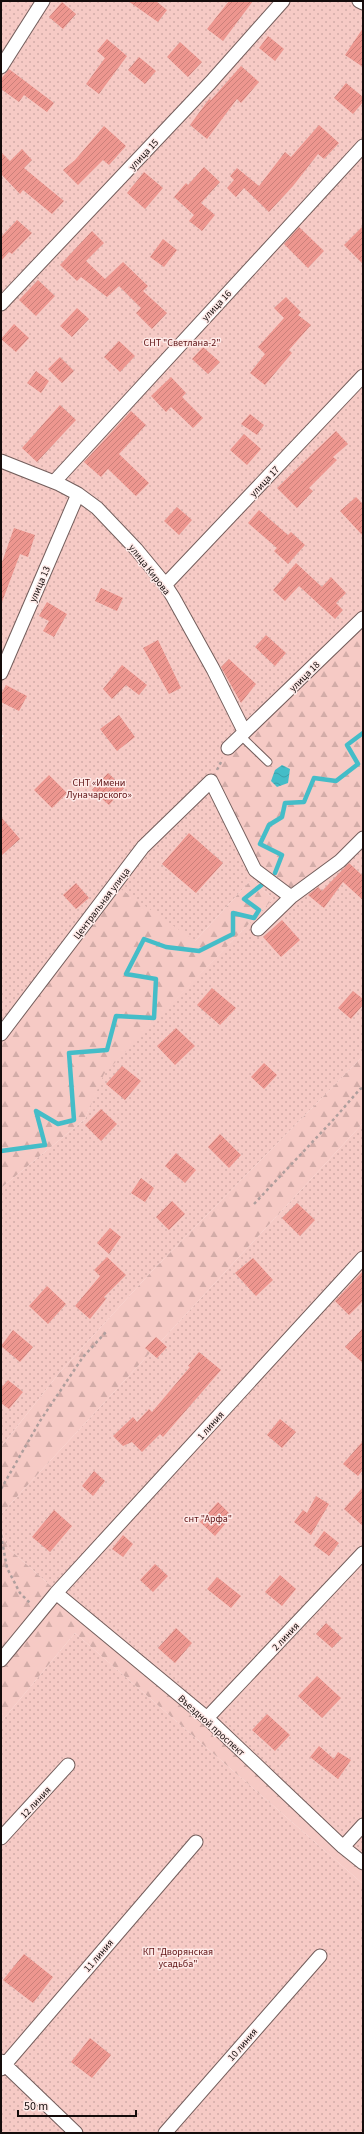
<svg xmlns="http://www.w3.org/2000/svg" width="364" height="2134" viewBox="0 0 364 2134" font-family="'Source Sans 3',sans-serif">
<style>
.grass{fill:url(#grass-dots)}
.forest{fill:url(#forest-firs)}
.water{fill:url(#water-waves)}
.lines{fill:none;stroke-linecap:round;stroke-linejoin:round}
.stream{stroke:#44bdc8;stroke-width:4.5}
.building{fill:url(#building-hatch)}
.lane-casing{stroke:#735e5c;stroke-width:9}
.street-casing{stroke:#735e5c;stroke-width:15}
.path{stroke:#ae9e9d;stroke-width:2.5;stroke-dasharray:3 3;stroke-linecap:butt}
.lane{stroke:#fff;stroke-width:7}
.street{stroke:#fff;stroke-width:13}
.labels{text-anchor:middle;stroke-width:3;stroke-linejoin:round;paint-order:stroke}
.street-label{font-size:10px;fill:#140c0b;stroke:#feeae8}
.park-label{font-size:10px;fill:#5e1113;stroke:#feeae8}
</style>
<defs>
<pattern id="grass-dots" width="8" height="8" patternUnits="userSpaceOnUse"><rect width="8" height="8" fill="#f6cac5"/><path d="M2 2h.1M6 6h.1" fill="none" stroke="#d2aca8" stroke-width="1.8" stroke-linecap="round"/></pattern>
<pattern id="forest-firs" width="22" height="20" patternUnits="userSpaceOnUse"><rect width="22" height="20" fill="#f6cac5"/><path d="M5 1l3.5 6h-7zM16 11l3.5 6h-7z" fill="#d2aca8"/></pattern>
<pattern id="water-waves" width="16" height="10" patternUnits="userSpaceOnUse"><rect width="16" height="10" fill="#44bdc8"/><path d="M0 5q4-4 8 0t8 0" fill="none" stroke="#3ba1aa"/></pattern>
<pattern id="building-hatch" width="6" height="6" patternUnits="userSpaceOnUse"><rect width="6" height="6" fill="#ed968f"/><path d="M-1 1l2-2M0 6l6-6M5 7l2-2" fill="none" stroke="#ca807a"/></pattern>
</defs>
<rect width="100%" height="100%" fill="#feeae8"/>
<path class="grass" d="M1,1H363V618L210,782L363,838V1056L153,1270L60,1372L1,1447V1188L85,1119L103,1074L273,899L252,879L195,941L1,1034V738L4,736L1,734Z
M363,1123V1863L8,1548L1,1529V1514Z
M75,1633L363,1884V2133H1V1722Z"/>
<path class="forest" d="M363,618V838L288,895L255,870L210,782L226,752Z
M252,879L273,899L104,1074L85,1119L1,1188V1034L115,885L195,941Z
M363,1056V1123L1,1514V1447L60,1372L153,1270Z
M1,1529L8,1548L363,1863V1884L75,1633L1,1722Z"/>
<path class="water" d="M282,765L290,769L288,783L277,787L271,781L275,770Z"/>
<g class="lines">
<path class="stream" d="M275,873L282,855L260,844L269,825L282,817L285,803L304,802L314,778L336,781L358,764L347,745L363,733
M1,1151L45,1145L36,1111L58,1124L74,1120L69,1053L107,1050L116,1016L154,1018L156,979L126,974L144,939L166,947L199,951L233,934V913L254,918L259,910L244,899L264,883"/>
</g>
<path class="building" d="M128,1H156L167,10L158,22Z
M229,1H253L223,41L207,29Z
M62,2L76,14L63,29L49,17Z
M363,28V67L345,55Z
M268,36L284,49L275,61L259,48Z
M107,39L127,56L99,94L86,84L105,58L97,51Z
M180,42L202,62L188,77L167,57Z
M139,57L156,71L145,84L128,70Z
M241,66L259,82L241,103L237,99L207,139L190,125L209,99L211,100Z
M9,69L54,103L47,112L24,95L19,102L1,89V79Z
M346,83L363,97V102L353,114L334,98Z
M319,125L339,143L324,159L318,154L293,186L269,212L244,188L236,197L227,188L234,180L230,176L237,168L259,186L285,152L291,157Z
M104,126L126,146L109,165L103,160L78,185L63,170L75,160Z
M22,149L32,160L24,168L64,201L52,214L23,190L20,194L1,174V152L10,161Z
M204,167L220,182L201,203L215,215L202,231L189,221L194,215L174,197L186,183L188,185Z
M144,172L163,188L145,209L127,193Z
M17,220L32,233L12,254L9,252L1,261V237Z
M363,226V264L344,245Z
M299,227L324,251L308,268L284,244Z
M92,231L104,243L86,261L105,279L123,262L148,286L143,291L167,313L152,329L136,313L141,308L119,286L107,297L81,277L77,281L60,265Z
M163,239L177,250L164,267L150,257Z
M38,280L55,296L36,316L19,300Z
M286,297L301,312L298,315L311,325L289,350L292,353L265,385L250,373L265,354L258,347L284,318L274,308Z
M77,308L89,319L72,337L60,326Z
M14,324L29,338L16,352L1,339Z
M119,341L135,356L120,372L104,357Z
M203,347L220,362L208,374L192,359Z
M60,357L74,371L62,383L48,369Z
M36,371L49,381L41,393L27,383Z
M171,377L186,393L182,397L203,418L193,428L171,407L166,412L151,396Z
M60,405L76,420L37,462L22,448Z
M131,411L146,425L119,454L149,483L136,496L108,469L101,477L84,462Z
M250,414L264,425L257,435L241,424Z
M336,431L348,444L333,457L337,460L309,488L313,491L297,508L277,488Z
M244,434L261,449L247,465L230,450Z
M356,497L363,504V536L340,511Z
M177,507L192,520L179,535L164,521Z
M259,510L288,535L291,532L305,545L288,564L274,551L277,548L248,523Z
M14,528L35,535L28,557L20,554L2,602L1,565Z
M296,563L322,587L331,577L346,593L336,603L343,610L335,619L299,586L285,601L273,590Z
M101,588L123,598L117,611L95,601Z
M47,602L67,614L54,637L43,631L49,621L39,616Z
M266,635L286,653L275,666L255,647Z
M158,640L181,688L169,694L143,648Z
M229,659L256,684L241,703L221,667Z
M122,665L147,685L139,695L126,685L112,699L103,689Z
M6,685L27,696L19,711L1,702V694Z
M119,715L135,737L117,751L100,729Z
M108,773L124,788L109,805L92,790Z
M49,775L67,793L52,808L34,790Z
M1,817L20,839L1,856Z
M189,833L223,863L196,893L162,864Z
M349,863L363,876V900L343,882L324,908L308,895L318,887L322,891Z
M76,883L89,898L76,909L63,895Z
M282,920L300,940L281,957L263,937Z
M212,988L236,1008L220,1025L197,1005Z
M353,991L363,999V1005L351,1019L338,1008Z
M176,1028L195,1046L175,1065L157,1046Z
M264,1063L277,1075L264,1089L251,1077Z
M122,1066L141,1081L125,1100L106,1084Z
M101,1109L117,1124L101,1141L85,1125Z
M220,1134L241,1155L229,1168L208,1147Z
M176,1153L196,1170L185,1183L165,1166Z
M141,1178L154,1188L145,1202L131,1193Z
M172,1201L185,1214L169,1230L156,1217Z
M297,1203L315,1220L300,1236L282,1218Z
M110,1228L121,1237L109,1254L97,1243Z
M107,1257L126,1275L104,1297L106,1299L90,1319L75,1306L100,1276L94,1270Z
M253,1258L273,1280L256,1296L235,1273Z
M363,1271V1301L349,1315L335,1301Z
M47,1286L66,1304L48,1324L29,1306Z
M363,1328V1363L345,1347Z
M13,1330L33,1347L20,1362L1,1346Z
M156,1337L167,1347L157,1358L145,1348Z
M199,1352L221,1370L163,1437L160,1434L142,1452L132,1442L123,1446L113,1436L133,1417L137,1422L149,1409L152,1412L190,1367L188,1366Z
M8,1380L23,1392L9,1409L1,1403V1388Z
M280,1419L296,1432L282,1448L267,1435Z
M363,1441V1470L358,1476L343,1464Z
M94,1471L105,1481L93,1496L82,1486Z
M363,1487V1526L344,1509Z
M316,1496L329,1504L311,1535L294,1522L303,1510L307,1513Z
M218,1502L232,1516L215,1536L200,1522Z
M54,1510L72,1526L50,1552L32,1537Z
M324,1531L339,1543L329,1556L314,1545Z
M123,1535L133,1544L123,1557L112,1549Z
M155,1564L168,1576L153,1592L140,1580Z
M280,1575L296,1589L282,1606L265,1592Z
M217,1577L241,1596L231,1608L207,1589Z
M326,1623L342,1638L332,1648L316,1634Z
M176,1628L192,1643L175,1663L158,1648Z
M317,1676L341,1698L322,1718L298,1696Z
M267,1714L290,1735L275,1751L252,1730Z
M319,1746L334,1759L338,1752L351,1760L338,1779L310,1757Z
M24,1954L53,1977L33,2003L3,1980Z
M90,2038L111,2055L92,2078L71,2062Z"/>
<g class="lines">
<defs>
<path id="lane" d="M240,735L268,762"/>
<path id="street" d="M359,1L363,3
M1,67L43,1
M1,304L210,83L283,1
M1,461L59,484L78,494L97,508L136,549L164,583L173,597L213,669L244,731
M54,482L363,146
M165,585L363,376
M1,673L78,494
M228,748L363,618
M258,929L291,897L340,861L363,838
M1,1034L143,847L211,781L255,870L291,897
M56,1593L207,1718L343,1847L363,1863
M1,1660L56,1593L363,1258
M207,1718L363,1553
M1,1838L68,1765
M343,1847L363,1825
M1,2061L76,2133
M1,2069L196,1842
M165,2133L320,1956"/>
</defs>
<use href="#lane" class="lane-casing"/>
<use href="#street" class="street-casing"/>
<path class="path" d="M217,770L222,760
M254,1204L334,1119L360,1089L363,1088
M1,1489L40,1421L83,1357L106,1332
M1,1535L7,1568L20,1593L30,1603"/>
<use href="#lane" class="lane"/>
<use href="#street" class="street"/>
</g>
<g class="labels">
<g class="street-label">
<text transform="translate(143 154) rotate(-47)" y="4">улица 15</text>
<text transform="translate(216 305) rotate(-47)" y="4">улица 16</text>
<text transform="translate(264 481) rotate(-47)" y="4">улица 17</text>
<text transform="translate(150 569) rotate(52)" y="4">улица Кирова</text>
<text transform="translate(39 584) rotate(-67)" y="4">улица 13</text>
<text transform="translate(304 676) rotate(-45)" y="4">улица 18</text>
<text transform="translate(101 903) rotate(-53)" y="4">Центральная улица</text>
<text transform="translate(210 1425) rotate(-48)" y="4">1 линия</text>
<text transform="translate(285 1636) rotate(-47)" y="4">2 линия</text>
<text transform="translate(212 1725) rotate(42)" y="4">Въездной проспект</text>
<text transform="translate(35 1802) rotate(-47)" y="4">12 линия</text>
<text transform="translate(98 1955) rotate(-49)" y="4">11 линия</text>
<text transform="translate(242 2044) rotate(-49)" y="4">10 линия</text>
</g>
<g class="park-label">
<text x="182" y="346">СНТ "Светлана-2"</text>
<text x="99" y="786">СНТ «Имени<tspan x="99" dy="12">Луначарского»</tspan></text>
<text x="208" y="1522">снт "Арфа"</text>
<text x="178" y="1955">КП "Дворянская<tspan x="178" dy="12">усадьба"</tspan></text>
</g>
</g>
<rect width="364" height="2134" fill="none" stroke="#140c0b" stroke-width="4"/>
<path d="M18 2110v6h118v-6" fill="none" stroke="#140c0b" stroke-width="2"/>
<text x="24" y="2110" font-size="12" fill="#140c0b" stroke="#feeae8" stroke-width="3" paint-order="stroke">50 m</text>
</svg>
